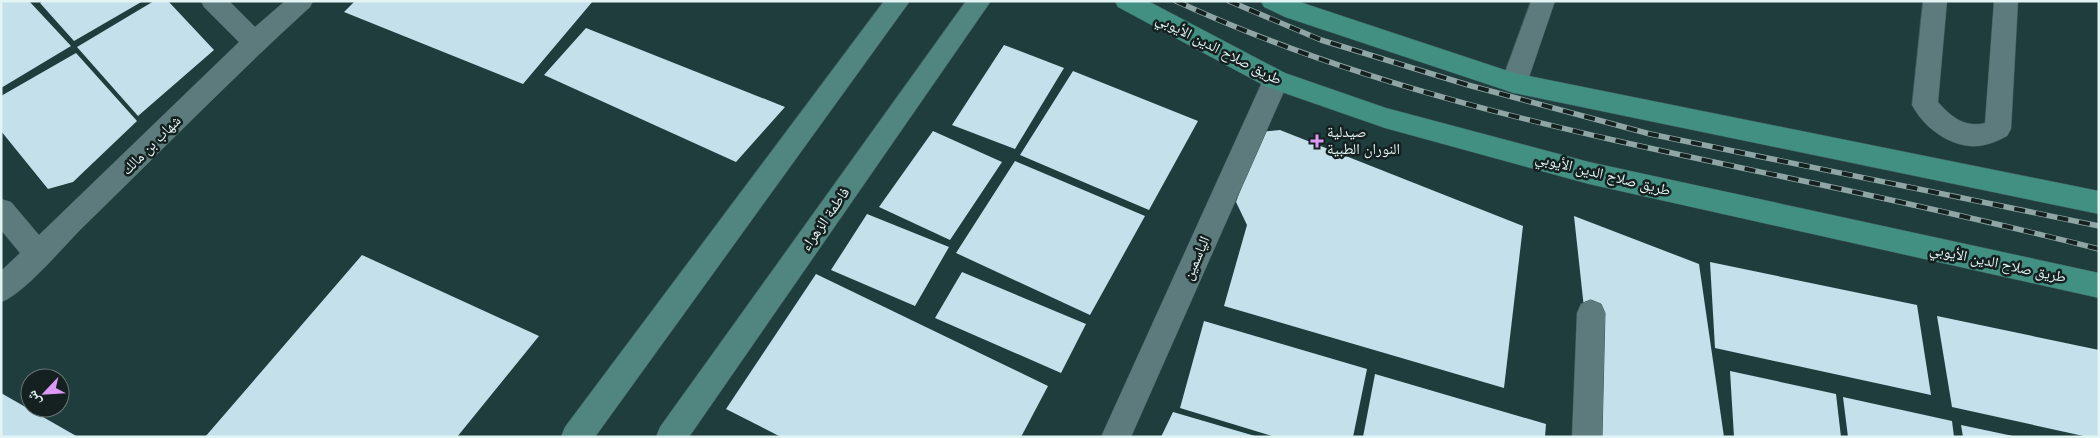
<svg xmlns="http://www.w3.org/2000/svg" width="2100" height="438" viewBox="0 0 2100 438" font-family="Poppins,'Noto Naskh Arabic',sans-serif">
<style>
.building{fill:#c3e0eb}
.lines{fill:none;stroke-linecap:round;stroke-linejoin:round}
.street-casing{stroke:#3f595a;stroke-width:1}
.secondary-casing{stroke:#3f595a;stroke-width:1}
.primary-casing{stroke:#3f595a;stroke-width:1}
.street{fill:#5d7b7c;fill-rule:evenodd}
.secondary{fill:#50867f;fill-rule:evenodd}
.primary{fill:#429082;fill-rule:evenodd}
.rail-casing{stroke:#90a6a6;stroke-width:5.5}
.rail{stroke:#152121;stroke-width:4;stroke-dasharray:11;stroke-linecap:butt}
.poi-dot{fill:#dc99f5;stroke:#152121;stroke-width:2}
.labels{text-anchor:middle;stroke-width:5;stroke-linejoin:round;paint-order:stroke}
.street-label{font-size:15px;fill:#e3f4f4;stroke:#152121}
.poi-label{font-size:15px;fill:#e3f4f4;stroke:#152121;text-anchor:start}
</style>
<rect width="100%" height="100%" fill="#203d3e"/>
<path class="building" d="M1,1H29L71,46L1,88Z
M43,1H143L74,41L40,3Z
M154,1H168L214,50L138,116L77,47Z
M355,1H593L523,84L344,12Z
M586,28L785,107L736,162L544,75Z
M1004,45L1064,68L1015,149L952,125Z
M76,53L137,121L73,182L48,189L1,131V96Z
M1073,71L1198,121L1149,210L1020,155Z
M1280,130L1523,226L1504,388L1224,306L1247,225L1236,202L1260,132Z
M933,131L1002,162L950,240L879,207Z
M1015,161L1145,216L1090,315L956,253Z
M867,214L949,247L915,306L831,270Z
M1574,216L1699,264L1724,437H1598Z
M362,255L539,336L457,437H205Z
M1710,262L1917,305L1931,395L1715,348Z
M962,272L1086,324L1061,373L935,318Z
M816,274L1048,386L1021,437H781L726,409Z
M1937,316L2099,350V437H2088L1952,407Z
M1204,321L1367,369L1353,437H1275L1180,408Z
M1730,371L1836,394L1841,437H1734Z
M1375,374L1546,424L1545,437H1363Z
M1,393L78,437H1Z
M1843,397L1952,421L1954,437H1848Z
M1173,412L1255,436V437H1161Z
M1961,425L2013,436V437H1963Z"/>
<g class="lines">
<defs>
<path id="street" d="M201,1H229L255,27L285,1H313L310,7C231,79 157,155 81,229C63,247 23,295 1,302V271L20,253L1,230V199L11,202L39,235L239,42L204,7Z
M1531,1H1555L1527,83L1523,90L1514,93L1505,90L1501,83Z
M1923,1H1947L1938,102C1951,117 1965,128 1985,123L1994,1H2018L2011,129L2007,136C1998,141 1988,145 1978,146C1951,148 1924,128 1912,105Z
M1276,70L1285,73L1289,80L1131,437H1101L1263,80L1267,73Z
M1591,300L1601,304L1605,313L1602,437H1572L1577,313L1581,304Z"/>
<path id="secondary" d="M884,1H910L595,437H561L565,427Z
M966,1H991L689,437H656L660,427Z"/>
<path id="primary" d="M1115,1H1148L1285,73L1386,108L1589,162L2099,273V298L1589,184L1385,128L1267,87L1118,7Z
M1261,1H1297L1514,73L2099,191V214L1514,93L1285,17L1264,7Z"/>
</defs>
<use href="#street" class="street-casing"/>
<use href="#secondary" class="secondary-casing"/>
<use href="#primary" class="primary-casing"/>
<use href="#street" class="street"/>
<use href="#secondary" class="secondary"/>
<use href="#primary" class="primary"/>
<defs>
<path id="rail" d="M1176,1C1366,89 1572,132 1775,175C1884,198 1992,222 2099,249
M1229,1L1321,40L1468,85L1650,134L2099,226"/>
</defs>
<use href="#rail" class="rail-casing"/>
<use href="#rail" class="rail"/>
</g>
<path class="poi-dot" d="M1314.5 133.5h5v5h5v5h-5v5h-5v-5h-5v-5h5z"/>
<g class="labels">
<g class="street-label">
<text transform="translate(1219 49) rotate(27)" y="5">طريق صلاح الدين الأيوبي</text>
<text transform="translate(151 145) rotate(-45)" y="5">شهاب بن مالك</text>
<text transform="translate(1603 174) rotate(14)" y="5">طريق صلاح الدين الأيوبي</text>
<text transform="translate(825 219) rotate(-55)" y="5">فاطمة الزهراء</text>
<text transform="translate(1196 258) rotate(-66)" y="5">الياسمين</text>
<text transform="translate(1998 263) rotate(12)" y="5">طريق صلاح الدين الأيوبي</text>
</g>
<g class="poi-label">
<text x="1327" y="137">صيدلية<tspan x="1327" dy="17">النوران الطبية</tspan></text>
</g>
</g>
<rect width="2100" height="438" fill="none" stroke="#e3f4f4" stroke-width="5"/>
<g transform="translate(45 393) rotate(245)"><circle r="24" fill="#152121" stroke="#677575"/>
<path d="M0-4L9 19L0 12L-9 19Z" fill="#dc99f5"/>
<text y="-8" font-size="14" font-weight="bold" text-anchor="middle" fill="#e3f4f4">ش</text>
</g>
</svg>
